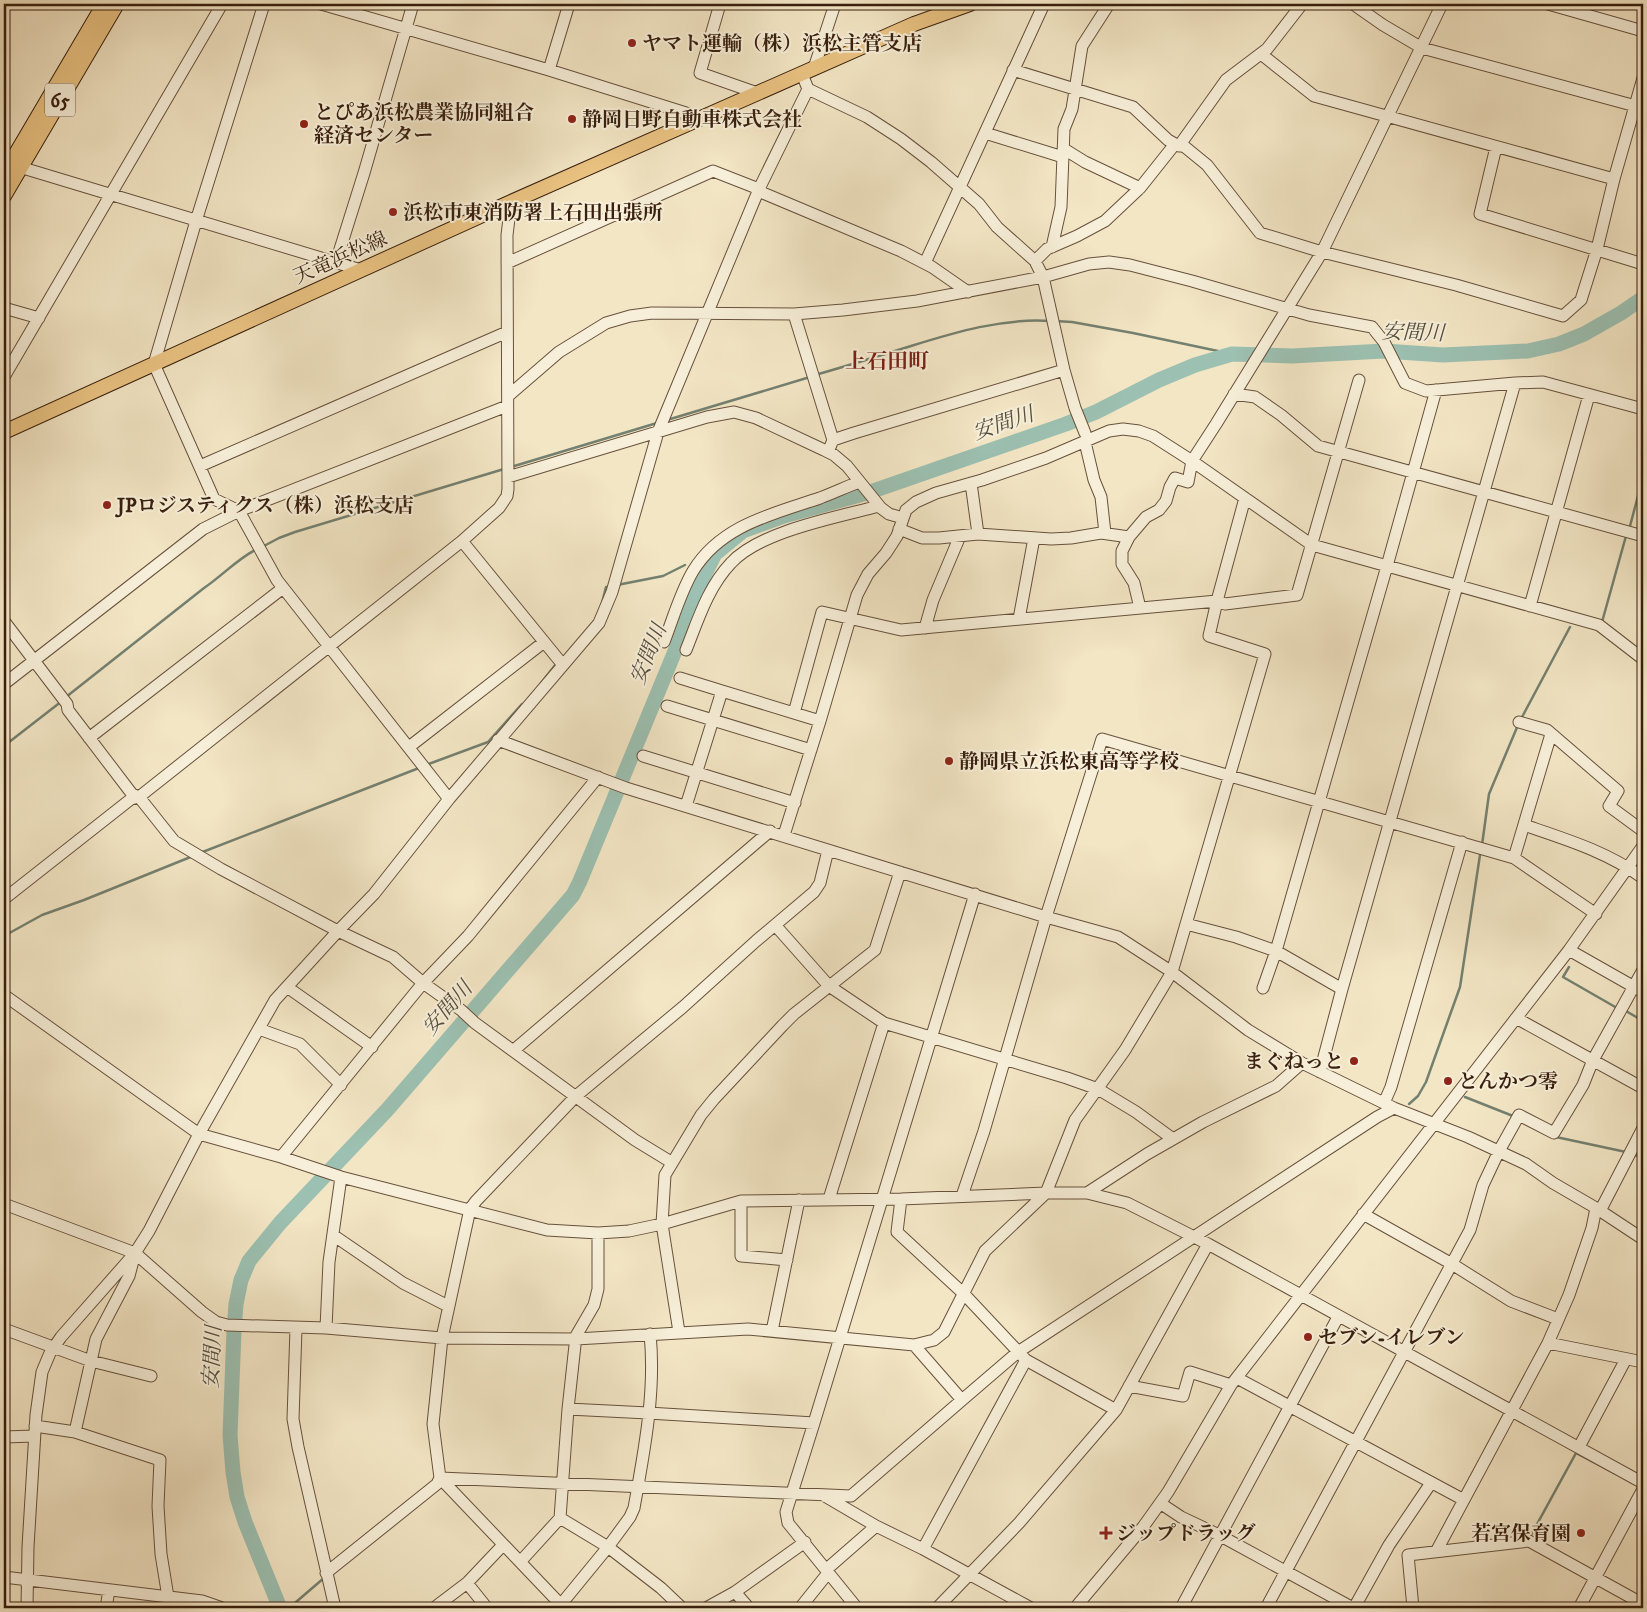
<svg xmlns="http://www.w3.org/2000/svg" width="1647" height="1612" viewBox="0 0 1647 1612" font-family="'IM FELL DW Pica','Noto Serif JP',serif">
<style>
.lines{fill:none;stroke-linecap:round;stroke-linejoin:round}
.stream{stroke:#748070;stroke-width:2.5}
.river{stroke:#9cc0b1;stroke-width:15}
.minor-casing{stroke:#67513c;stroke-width:13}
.major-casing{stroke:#381f0e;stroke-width:16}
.minor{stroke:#f7efd9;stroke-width:11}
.major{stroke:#eac382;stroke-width:14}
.poi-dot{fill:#8f2418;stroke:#f7efd9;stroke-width:2}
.labels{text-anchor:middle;stroke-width:4;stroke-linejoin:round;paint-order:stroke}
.shield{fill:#f7efd9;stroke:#715d4b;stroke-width:1}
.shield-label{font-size:19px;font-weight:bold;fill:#381f0e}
.poi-label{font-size:20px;font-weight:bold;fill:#381f0e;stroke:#f7efd9;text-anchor:start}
.street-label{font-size:20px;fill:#381f0e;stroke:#f7efd9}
.water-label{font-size:21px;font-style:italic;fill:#564f3f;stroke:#f7efd9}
.neighbourhood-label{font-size:21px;font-weight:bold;fill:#7a1f14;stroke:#f7efd9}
</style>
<rect width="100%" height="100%" fill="#f3e6c5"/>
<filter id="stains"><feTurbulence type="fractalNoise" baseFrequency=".004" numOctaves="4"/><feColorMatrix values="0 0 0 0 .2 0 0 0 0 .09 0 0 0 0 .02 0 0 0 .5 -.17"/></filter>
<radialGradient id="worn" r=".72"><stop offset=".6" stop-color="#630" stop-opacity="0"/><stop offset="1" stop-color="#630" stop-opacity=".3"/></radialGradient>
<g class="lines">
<path class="stream" d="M1055,321L1072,322L1133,333L1232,354
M815,375C847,366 879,356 911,346C956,332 1002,318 1050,321
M667,420L810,377
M511,467L657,423
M1630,526L1643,477
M262,547L279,538L295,532L504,469
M617,585L663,576L685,565
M602,603L606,587H610
M1602,622L1626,536
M541,683L556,664
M66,697L204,588C222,576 237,559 257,549
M1521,719L1570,627
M4,746L62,701
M426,765L488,742L522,704
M1482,845L1489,794L1518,725
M200,853L419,768
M4,936L42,915L84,900L193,856
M1569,967L1563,977L1617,1008
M1626,1011L1643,1021
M1465,1097L1513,1116
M1409,1104L1418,1096L1426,1082L1460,987L1480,855
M1556,1137L1626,1152
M1633,1155L1643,1157
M1530,1537L1576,1453L1614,1473
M289,1608L324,1578"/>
<path class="river" d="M280,1608L245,1522L237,1497L233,1472L230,1435L234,1331L236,1304L241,1280L249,1261L280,1223L387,1110L573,895L580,881L680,639L697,590L715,554L743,531L784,516L870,492L1066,424L1096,412L1159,380L1195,365L1232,354L1292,356L1384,351L1443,355L1528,351L1559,344L1584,334L1621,313L1643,298"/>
<defs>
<path id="minor" d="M264,4L196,221L154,364L214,499L239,511L277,580L449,799
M321,4L549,70L702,118
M720,4L700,73L757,93
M1353,4L1383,25L1422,48L1643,108
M1548,4L1643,31
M1261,54L1314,96L1614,179
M814,68L835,4
M549,70L569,4
M1013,70L1133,107L1168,140L1175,144L1185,147L1207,165L1260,233L1322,252L1456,285L1563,316L1581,300L1597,249L1614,179L1643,78
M808,89L867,117L901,139L931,162L979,204L997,227L1035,261L1043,277L1064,370L1075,408L1085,433
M985,133L1063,157
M1179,146L1226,80L1267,49L1302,4
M1496,147L1480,214L1643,264
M1064,149L1085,162L1140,188
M13,165L361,270
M1052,247L1061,207L1064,129L1072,109L1082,46L1109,4
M1035,261L1047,249L1077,236L1105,221L1140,188L1175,144
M336,262L364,173L413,4
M507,263L713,171L759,189L763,193L901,251L932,267L968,292
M925,263L1044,4
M4,308L39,318
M794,314L833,440
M4,377L222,4
M1234,394L1255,397L1281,415L1318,446L1643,536
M508,396L559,352L606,323L630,316L652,313L794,314L843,310L917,301L1043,277L1089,264L1109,262L1130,265L1192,281L1309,315L1372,327L1384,342L1405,383L1426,391L1515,383L1543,382L1643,409
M1085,442L1094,480L1101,497L1105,533
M828,452L833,440L854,433L1064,370
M200,466L507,332
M508,477L707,417L734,412L756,418L824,450L834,455L847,466L881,508L889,514L903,518
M971,483L978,534
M899,529L922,538H939L978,534L1051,539L1071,538L1101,533L1129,537
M462,541L563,665
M1530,606L1589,395
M1140,608L1134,583L1122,564V551L1129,537L1146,517L1159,510L1166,501L1170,487L1175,478L1188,482L1192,461L1216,424L1322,252L1442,4
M1019,619L1034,538
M4,621L67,704L68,710L132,794L139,797L174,841L221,869L338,931L393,957L423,983L461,1010L475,1023L635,1140L671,1162
M925,628L933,600L960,536
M664,642C673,619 680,593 693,571C721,525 773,514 820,498C833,493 846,487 859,482
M686,650C698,620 708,587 731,563C760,531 838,517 879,506
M680,678L722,691
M4,684L203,529L239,511L507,406
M667,706L811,750
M794,713L822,612L901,630L1217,601L1245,498
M1519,722L1547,730L1618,791L1609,806L1643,831
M89,738L283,588
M498,740L626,788L1046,917L1118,937L1172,972L1248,1030L1302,1063L1394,1108L1468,1137L1526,1164L1553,1183L1596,1208L1643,1239
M409,747L544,642
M643,756L795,803
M686,806L722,691L820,721
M1524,825C1565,839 1608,852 1643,878
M784,835L820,721L857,595L868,574L886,553L897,536L906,510L916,502L936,493L982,480L1046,458L1109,431L1123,429L1139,431L1153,436L1192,461L1312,545L1599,625L1643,659
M1514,858L1551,734
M4,899L131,799L139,797L462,541L499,508L507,496L508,489L507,235L511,202
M1186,924L1236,937L1276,951L1342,989
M775,925L829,986L884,1023L1067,1078L1098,1089L1136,1112L1173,1139
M1569,950L1643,992
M287,987L372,1047
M1263,988L1276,951L1387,566L1436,390
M4,995L199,1134L281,1157L341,1177L547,1230L598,1233L629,1231L662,1224L741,1201L901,1199L1046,1193H1087L1127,1203L1208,1244L1643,1483
M1516,1018L1643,1088
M259,1029L300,1044L341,1085
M514,1050L770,831
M1320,1072L1342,989L1515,383
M1384,1103L1391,1087L1462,842
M281,1157L423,983L468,936L598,777
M1087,1193L1147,1154L1203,1122L1276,1086L1302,1063
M962,1196L984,1131L1046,917L1102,739L1514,858L1596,914
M829,1199L884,1023
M901,1199L897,1232L964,1294L1026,1360L923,1549
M741,1201V1256L787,1260
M4,1204L135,1253L202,1312L216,1322L227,1325L326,1328L442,1338L576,1339L748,1329L914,1345L962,1400L1018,1352L1377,1117L1394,1108
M1600,1211L1643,1128
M1363,1214L1452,1264L1511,1301L1558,1319
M333,1235L403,1283L448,1306
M296,1328L293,1419L298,1447L335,1608
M326,1328L329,1262L341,1177
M4,1329L91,1361L151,1376
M772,1331L799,1200
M679,1332L662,1224L665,1175L701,1115L714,1099L783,1025L794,1014L875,950L900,872
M1548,1343L1643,1362
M914,1345L934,1340L944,1332L985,1251L1046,1193L1075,1120L1125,1050L1172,972L1265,654L1209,636L1217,601L1225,604L1297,595L1359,380
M1026,1360L1116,1410
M1237,1378L1464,1500
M1129,1386L1183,1396L1190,1372L1231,1385
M568,1409L648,1413L814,1423
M35,1426L75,1432L160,1460L158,1506L161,1554L168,1597
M75,1432L96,1339L129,1276L134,1257
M4,1437L34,1436
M1579,1447L1626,1359
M823,1495L876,1526L923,1549L1031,1608
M1160,1503L1181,1517L1219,1535L1353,1608
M560,1518L608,1547L661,1588L682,1608
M1437,1550L1548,1343L1569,1295L1592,1228L1596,1208
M520,1562L560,1518L568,1409L576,1336L594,1305L598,1289V1233
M326,1573L437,1484L440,1478L851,1496L962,1400
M4,1577L202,1601L222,1608
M467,1583L487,1608
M735,1592L749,1608
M27,1608L28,1547L36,1415L42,1372L50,1353L61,1337L135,1253L149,1231L199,1134L275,1000L338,931L374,894L449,799L599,623L612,592L658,432L759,189L808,89L802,74
M106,1608L109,1590
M434,1608L467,1583L503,1545
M558,1608L608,1547L630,1517L634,1508C644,1452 656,1392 650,1334
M564,1608L440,1478L433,1424L442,1338L470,1209L476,1201L576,1096L683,1007L756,941L814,892L820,883L828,850
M706,1608L735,1592L805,1542
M800,1608L828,1573V1568L876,1526
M857,1608L788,1523L786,1512L814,1423L975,894
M937,1608L1019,1523L1116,1410L1208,1244
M1075,1608L1143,1527L1168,1492L1231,1385L1569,950L1643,846
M1181,1608L1338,1317
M1266,1608L1470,1230L1483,1185L1499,1151L1519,1115L1554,1133L1583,1085L1593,1060L1643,970
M1354,1608L1389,1545L1431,1483
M1413,1608L1408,1555L1529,1541L1643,1604
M1579,1608L1643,1489"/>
<path id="major" d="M4,174L104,4
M4,196L117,4
M4,432L511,202L914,24L970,4"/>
</defs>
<use href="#minor" class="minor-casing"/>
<use href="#major" class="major-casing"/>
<use href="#minor" class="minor"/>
<use href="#major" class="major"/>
</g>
<g class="poi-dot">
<circle cx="632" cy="43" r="5"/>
<circle cx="572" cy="119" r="5"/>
<circle cx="304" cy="124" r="5"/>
<circle cx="393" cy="212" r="5"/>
<circle cx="107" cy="505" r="5"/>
<circle cx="949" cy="761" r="5"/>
<circle cx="1354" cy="1061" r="5"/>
<circle cx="1448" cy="1081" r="5"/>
<circle cx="1308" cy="1337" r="5"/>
<path d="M1103.5 1525.5h5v5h5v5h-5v5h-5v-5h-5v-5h5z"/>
<circle cx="1581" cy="1533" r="5"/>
</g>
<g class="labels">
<rect class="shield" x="45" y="83.5" width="30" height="33" rx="4"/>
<g class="shield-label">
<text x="60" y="107">65</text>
</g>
<g class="poi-label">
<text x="642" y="50">ヤマト運輸（株）浜松主管支店</text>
<text x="314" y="119">とぴあ浜松農業協同組合<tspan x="314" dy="23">経済センター</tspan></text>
<text x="582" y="126">静岡日野自動車株式会社</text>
<text x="403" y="219">浜松市東消防署上石田出張所</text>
<text x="117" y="512">JPロジスティクス（株）浜松支店</text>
<text x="959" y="768">静岡県立浜松東高等学校</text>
<text x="1344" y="1068" text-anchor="end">まぐねっと</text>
<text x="1458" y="1088">とんかつ零</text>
<text x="1318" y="1344">セブン-イレブン</text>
<text x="1116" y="1540">ジップドラッグ</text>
<text x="1571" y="1540" text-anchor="end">若宮保育園</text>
</g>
<g class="street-label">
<text transform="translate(340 257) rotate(-24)" y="7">天竜浜松線</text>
</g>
<g class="water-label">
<text transform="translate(1413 332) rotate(2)" y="7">安間川</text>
<text transform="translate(1003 423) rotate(-19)" y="7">安間川</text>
<text transform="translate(648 654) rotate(-68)" y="7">安間川</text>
<text transform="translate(447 1008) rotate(-49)" y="7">安間川</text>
<text transform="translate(212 1357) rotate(-87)" y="7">安間川</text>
</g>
<g class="neighbourhood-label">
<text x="887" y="368">上石田町</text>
</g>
</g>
<rect width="1647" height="1612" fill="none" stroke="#f3e6c5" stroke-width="20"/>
<rect x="5" y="5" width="1637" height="1602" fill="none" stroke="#381f0e" stroke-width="2.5"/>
<rect x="10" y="10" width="1627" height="1592" fill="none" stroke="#381f0e"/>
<rect width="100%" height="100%" filter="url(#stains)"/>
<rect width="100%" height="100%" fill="url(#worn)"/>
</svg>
